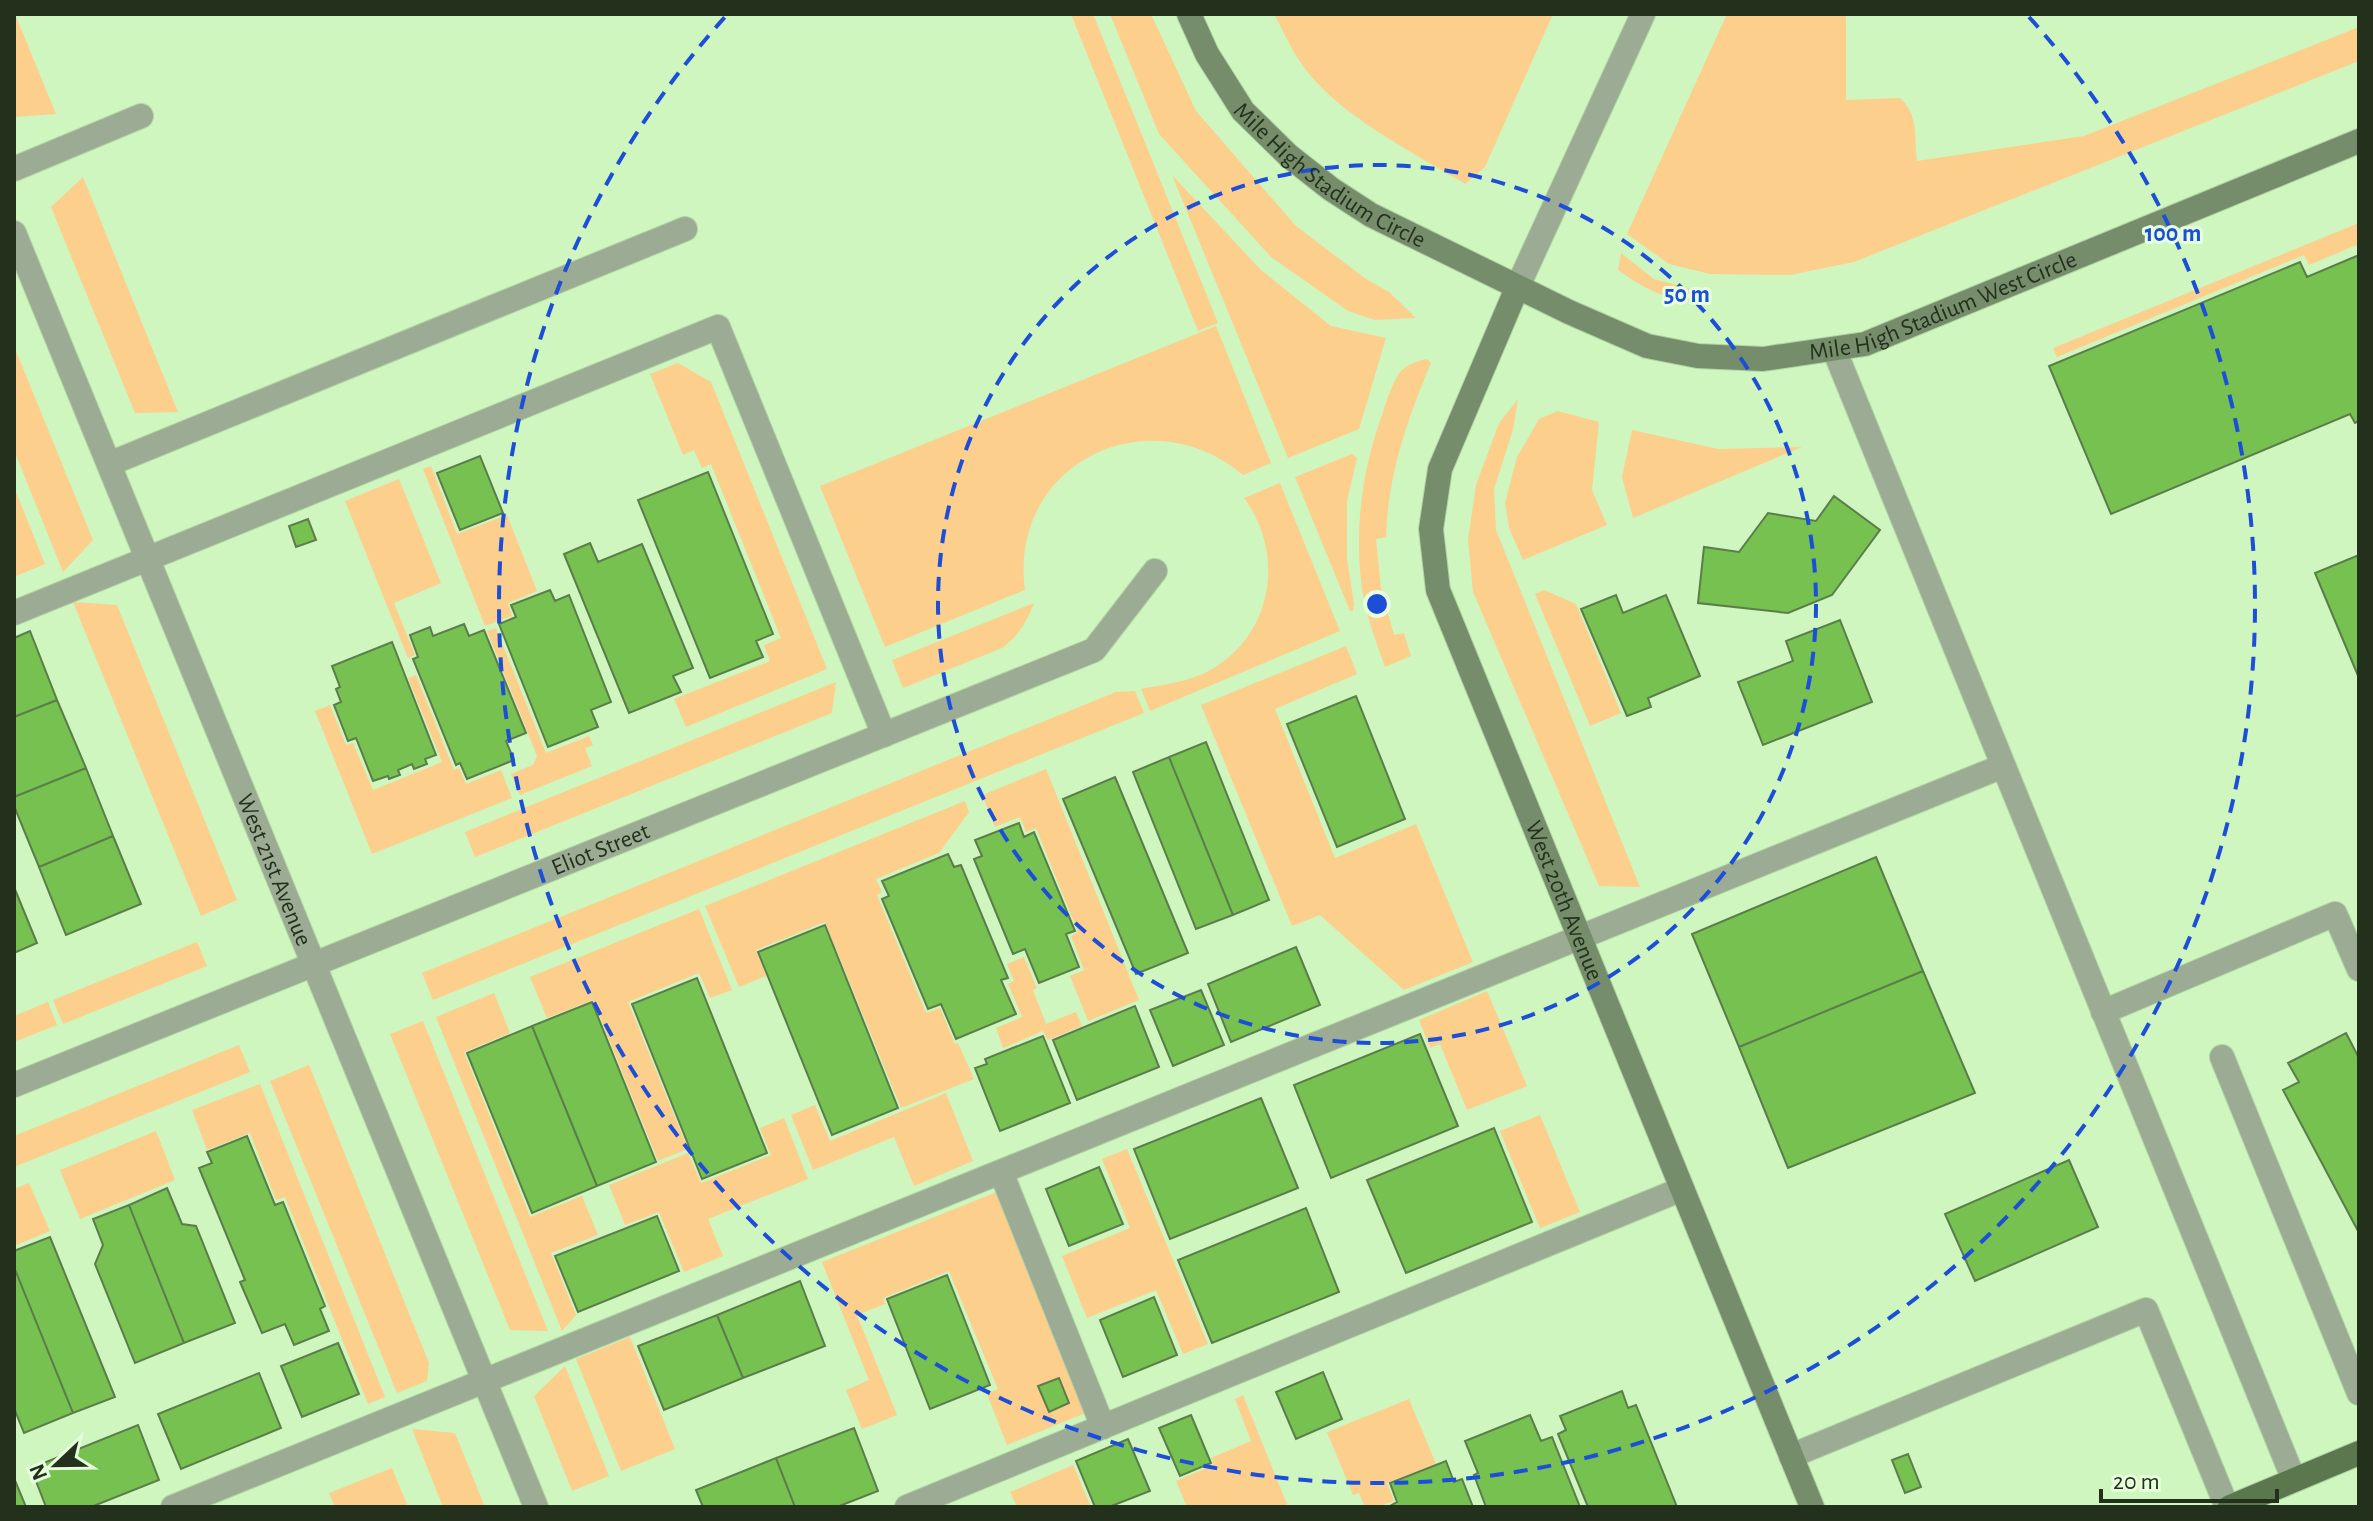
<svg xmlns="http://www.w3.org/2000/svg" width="2373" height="1521" viewBox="0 0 2373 1521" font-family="'Alegreya Sans',sans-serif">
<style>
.green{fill:#fccf8d}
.building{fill:#76c150;stroke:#5b7c4b;stroke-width:2}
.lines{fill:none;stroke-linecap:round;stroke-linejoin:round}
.lane-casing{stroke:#b0d3a2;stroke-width:26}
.street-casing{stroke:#b0d3a2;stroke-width:26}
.secondary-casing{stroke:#b0d3a2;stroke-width:26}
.primary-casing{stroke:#b0d3a2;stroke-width:26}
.lane{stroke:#9bab94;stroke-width:24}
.street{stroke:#9bab94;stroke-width:24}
.secondary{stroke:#758d6b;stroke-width:24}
.primary{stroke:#5a774e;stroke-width:24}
.ring{fill:none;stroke:#1d4ed8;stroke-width:4;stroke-dasharray:14 10}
.labels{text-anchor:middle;stroke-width:6;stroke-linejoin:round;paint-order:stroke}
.street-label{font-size:24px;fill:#23311c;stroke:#e7fedd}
.centre{fill:#1d4ed8;stroke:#e7fedd;stroke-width:4}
.ring-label{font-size:24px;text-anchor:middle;font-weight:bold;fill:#1d4ed8;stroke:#e7fedd;stroke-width:6;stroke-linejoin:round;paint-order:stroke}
</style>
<rect width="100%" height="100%" fill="#cff6bf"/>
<path class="green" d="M14,14H15L56,114L15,117Z
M1071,14H1093L1218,323L1198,331Z
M1110,14H1151L1196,111L1296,226L1366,279L1389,292L1416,318L1375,320L1348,311L1271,257L1159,134Z
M1274,14H1553L1485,167L1465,184C1414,153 1334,113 1301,63C1290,48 1283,30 1274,14Z
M1727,14H1846V100L1900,98C1919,114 1914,139 1917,161L2084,136L2359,27V61L1854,262L1790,275L1710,274L1669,264L1627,234Z
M1172,175L1261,270L1331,326L1386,338L1359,429L1288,458Z
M83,177L178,412L135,413L51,207Z
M2359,223V244L2309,265L2304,255L2057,357L2053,348Z
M1621,253L1654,279L1700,291L1699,303C1663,298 1646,290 1618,270Z
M1216,326L1271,463L1243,475C1148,395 1008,464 1025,590L885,647L820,486Z
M14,346L93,540L63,572L14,450Z
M1427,359L1431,363C1407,420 1388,475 1386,537L1376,539L1381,588L1394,635L1404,633L1411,656L1385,667C1376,641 1366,616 1362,589C1354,529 1362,469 1383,412C1387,399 1392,384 1400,372C1407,364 1418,361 1427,359Z
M678,363L711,382L827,669L686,727L674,699L770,661L764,645L781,638L711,464L702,468L694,450L683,455L650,374Z
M1518,399L1513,430L1494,489L1496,530L1640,887L1599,886L1473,592L1468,540L1476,485L1499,423Z
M1558,411L1599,422L1592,490L1607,525L1523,560L1509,528L1505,503L1517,457L1539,419Z
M1632,430L1718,449L1802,447L1633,518L1622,477Z
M1352,454L1357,458L1347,501V559L1354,604L1353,611H1350L1295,477Z
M431,466L457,534L507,515L537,591L508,603L512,616L485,626L423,469Z
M399,479L441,583L394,603L415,655L408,658L345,501Z
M1280,483L1340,631L1150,711L1141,689C1167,684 1195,681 1217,666C1274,629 1284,552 1244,498Z
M14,487L45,564L14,577Z
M1544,590L1576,604L1621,713L1590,726L1535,594Z
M73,602L117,605L237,900L201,916Z
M1034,603C1026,623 1019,635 1002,648L903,688L892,660Z
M496,628L546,753L589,736L593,745L585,748L592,766L520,795L511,774L533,765L537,756L487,631Z
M1346,646L1357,674L1275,709L1335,858L1416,824L1473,962L1404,990L1320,915L1292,926L1201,705Z
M416,675L454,770L459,768L466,784L501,770L512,798L372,854L315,711L330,705L346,745L353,743L373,790L442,762L408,678Z
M836,682L832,713L475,857L465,832Z
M1135,691L1144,713L433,1000L422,973L1116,692Z
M1046,769L1139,1000L1088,1021L1070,976L1084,970L1071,936L1078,932L1036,828L1026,832L1020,817L995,827L982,795Z
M965,801L969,812L939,853L876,879L882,892L877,895L926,1013L940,1008L955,1044L958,1043L974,1079L901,1108L825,922L756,950L766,976L739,987L705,906Z
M699,909L732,990L710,998L699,973L628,1002L688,1149L658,1161L593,1000L547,1018L530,977Z
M197,942L207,966L63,1024L53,1000Z
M1024,957L1037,988L1033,990L1046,1024L1076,1012L1082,1026L1048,1040L1043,1031L1003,1048L996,1028L1022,1017L1008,984L1014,981L1007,964Z
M1487,991L1527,1086L1467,1110L1440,1044L1430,1048L1419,1020Z
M494,993L510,1033L464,1052L530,1217L582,1196L598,1235L551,1253L576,1315L562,1331L436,1017Z
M48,1002L57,1025L14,1042V1016Z
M423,1021L548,1331L510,1330L390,1034Z
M239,1045L250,1072L14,1167V1136Z
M309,1065L429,1363L427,1381L397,1393L270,1081Z
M260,1084L385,1397L368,1404L285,1197L276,1200L250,1133L207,1150L192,1110Z
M946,1093L973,1161L914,1186L894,1137L813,1170L791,1115L815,1105L830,1141Z
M1540,1115L1580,1212L1540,1228L1500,1131Z
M784,1118L808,1179L708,1219L723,1256L684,1272L659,1212L625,1225L609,1185L688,1153L701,1183L771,1155L760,1128Z
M156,1131L175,1180L80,1219L60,1170Z
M1127,1149L1208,1344L1183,1354L1156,1290L1087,1318L1062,1256L1130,1228L1102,1159Z
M29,1183L50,1231L14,1246V1189Z
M997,1192L1088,1412L1007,1445L987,1394L998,1389L949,1271L883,1298L885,1304L857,1315L897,1415L862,1429L846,1390L869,1380L822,1262Z
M630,1337L675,1449L621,1471L576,1359Z
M565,1366L609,1476L572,1491L534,1396Z
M1243,1395L1288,1507H1187L1176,1481L1214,1465L1211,1458L1251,1441L1235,1399Z
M1409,1399L1436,1464L1387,1483L1394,1501L1377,1507H1365L1359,1493L1353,1495L1327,1432Z
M412,1429L455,1433L485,1507H443Z
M1073,1465L1091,1507H1017L1010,1492Z
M392,1468L408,1507H335L329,1493Z"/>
<path class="building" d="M2359,255V421L2355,423L2350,414L2111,514L2049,366L2300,262L2307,277Z
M480,456L503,513L460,530L437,473Z
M708,472L773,634L756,641L763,657L710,678L638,500Z
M1834,496L1880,530L1832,595L1788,613L1698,603L1704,547L1739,552L1768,513L1816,521Z
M308,519L316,540L296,547L289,526Z
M590,543L598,562L642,544L693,668L673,676L681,692L629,713L564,554Z
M2359,555V678L2315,573Z
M550,590L555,601L569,595L611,702L591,710L598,727L548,747L499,624L516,617L511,605Z
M1616,595L1623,613L1666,595L1700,676L1648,698L1651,707L1627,716L1581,609Z
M1840,620L1872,702L1763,745L1738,682L1793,661L1786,641Z
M464,624L469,636L484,630L526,733L506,741L514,760L467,779L460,763L456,765L413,659L418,657L410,635L430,627L433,636Z
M30,631L57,700L14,717V638Z
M392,642L436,755L425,759L427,764L414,769L412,764L398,770L400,775L389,779L388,776L373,781L356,738L348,741L334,705L341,702L336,689L340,687L332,666Z
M1356,696L1405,819L1337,847L1287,724Z
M57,700L86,768L14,797V717Z
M1206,742L1269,900L1233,915L1169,757Z
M1169,757L1233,915L1196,929L1133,772Z
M86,768L113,836L39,867L14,806V797Z
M1115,777L1188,953L1136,974L1063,799Z
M1019,823L1024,837L1034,832L1075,931L1066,934L1079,967L1039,983L1025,949L1013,954L974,859L982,856L975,840Z
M113,836L141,904L66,935L39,867Z
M948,854L954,867L961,865L1008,978L1001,980L1016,1014L956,1039L941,1004L928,1009L882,899L889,896L882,881Z
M1876,857L1923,971L1739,1047L1692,934Z
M14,887L37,943L14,953Z
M825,925L898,1108L832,1135L758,952Z
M1296,947L1320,1005L1231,1042L1208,984Z
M1923,971L1975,1093L1788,1168L1739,1047Z
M697,978L767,1153L702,1179L632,1004Z
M1201,990L1224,1045L1173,1066L1150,1010Z
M592,1002L656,1162L597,1186L532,1026Z
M1135,1006L1159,1067L1077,1100L1053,1040Z
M532,1026L597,1186L532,1213L467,1053Z
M2346,1033L2359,1058L2358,1231L2283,1090L2299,1082L2288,1063Z
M1420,1034L1458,1126L1331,1178L1294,1085Z
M1043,1036L1070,1103L1000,1131L975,1068L987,1064L985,1059Z
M1261,1098L1298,1188L1170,1239L1134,1149Z
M1494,1128L1532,1222L1406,1273L1367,1180Z
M247,1136L275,1205L283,1202L325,1306L320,1309L329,1331L294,1345L285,1324L262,1333L240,1282L245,1280L199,1168L212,1163L207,1152Z
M2069,1160L2098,1227L1975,1281L1945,1214Z
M1099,1167L1123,1224L1069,1246L1046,1189Z
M167,1188L182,1224L196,1226L235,1323L184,1343L129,1205Z
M129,1205L184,1343L135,1363L95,1264L103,1245L93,1219Z
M1306,1208L1339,1292L1212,1343L1178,1260Z
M657,1216L679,1271L578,1312L555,1256Z
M50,1237L115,1397L73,1413L14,1267V1251Z
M14,1267L73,1413L24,1433L14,1408Z
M947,1275L990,1385L930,1409L887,1299Z
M800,1281L825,1346L743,1378L717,1315Z
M1154,1297L1177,1355L1123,1377L1100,1320Z
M717,1315L743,1378L664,1410L638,1346Z
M338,1343L359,1394L302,1417L281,1366Z
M1323,1372L1342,1419L1296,1439L1276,1392Z
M259,1373L281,1428L181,1469L158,1414Z
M1059,1378L1069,1403L1049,1412L1038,1386Z
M1622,1391L1628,1408L1636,1405L1677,1507H1588L1558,1434L1566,1430L1560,1416Z
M1191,1415L1211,1463L1180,1476L1159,1428Z
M1530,1415L1541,1441L1552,1437L1580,1507H1486L1474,1475L1478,1473L1465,1441Z
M138,1425L159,1480L91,1507H46L31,1468Z
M854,1428L878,1491L837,1507H795L776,1458Z
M1128,1439L1150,1491L1109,1507H1095L1076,1461Z
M1908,1454L1921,1487L1905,1493L1892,1460Z
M776,1458L795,1507H703L696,1490Z
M1446,1461L1454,1482L1462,1479L1473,1507H1388L1397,1502L1390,1483Z
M14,1478L26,1507H14Z"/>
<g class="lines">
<defs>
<path id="lane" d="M14,169L141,116
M1517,288L1643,14
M1834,349L2294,1480
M109,464L685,229
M14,613L718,327L884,735
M2103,1012L2335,914L2359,969
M2222,1057L2359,1393
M1001,1172L1103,1427
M1791,1456L2146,1310L2227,1507
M173,1507L2003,766
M907,1507L1682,1189"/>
<g id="street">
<path id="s1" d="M14,233L536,1507"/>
<path id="s2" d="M14,1085L1094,650L1155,571"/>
</g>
<g id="secondary">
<path id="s3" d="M1189,14L1207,54L1243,111L1289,156L1331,189L1371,215L1569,312L1647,346L1698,356L1763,359L1865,344L2359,141"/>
<path id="s4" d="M1517,288L1440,469L1431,529L1438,590L1812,1507"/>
</g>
<path id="primary" d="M2230,1507L2359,1453"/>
</defs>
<use href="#lane" class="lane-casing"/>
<use href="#street" class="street-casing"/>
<use href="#secondary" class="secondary-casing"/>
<use href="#primary" class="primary-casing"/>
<use href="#lane" class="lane"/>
<use href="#street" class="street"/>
<use href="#secondary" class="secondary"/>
<use href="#primary" class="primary"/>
</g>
<g class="ring">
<circle cx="1377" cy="604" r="439"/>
<path d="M2029 17A878 878 0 1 1 725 17"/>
</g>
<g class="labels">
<g class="street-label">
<text dy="8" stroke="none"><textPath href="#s3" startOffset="220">Mile High Stadium Circle</textPath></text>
<text dy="8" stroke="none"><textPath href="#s3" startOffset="888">Mile High Stadium West Circle</textPath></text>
<text dy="8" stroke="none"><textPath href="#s2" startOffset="632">Eliot Street</textPath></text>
<text dy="8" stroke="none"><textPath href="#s1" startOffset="688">West 21st Avenue</textPath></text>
<text dy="8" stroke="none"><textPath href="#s4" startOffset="654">West 20th Avenue</textPath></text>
</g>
</g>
<circle cx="1377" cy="604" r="12" class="centre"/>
<g class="ring-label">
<text x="2173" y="241">100 m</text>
<text x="1687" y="302">50 m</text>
</g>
<rect width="2373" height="1521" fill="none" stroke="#23311c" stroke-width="32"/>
<g transform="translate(56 1465) rotate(248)" stroke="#e7fedd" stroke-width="6" paint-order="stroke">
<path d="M0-6L14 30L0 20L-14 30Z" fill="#23311c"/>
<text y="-12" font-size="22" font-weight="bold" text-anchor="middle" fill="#23311c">N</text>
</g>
<path d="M2101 1489v12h176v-12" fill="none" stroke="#23311c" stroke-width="4"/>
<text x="2113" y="1489" font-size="24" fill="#23311c" stroke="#e7fedd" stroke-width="6" paint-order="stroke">20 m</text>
</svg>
